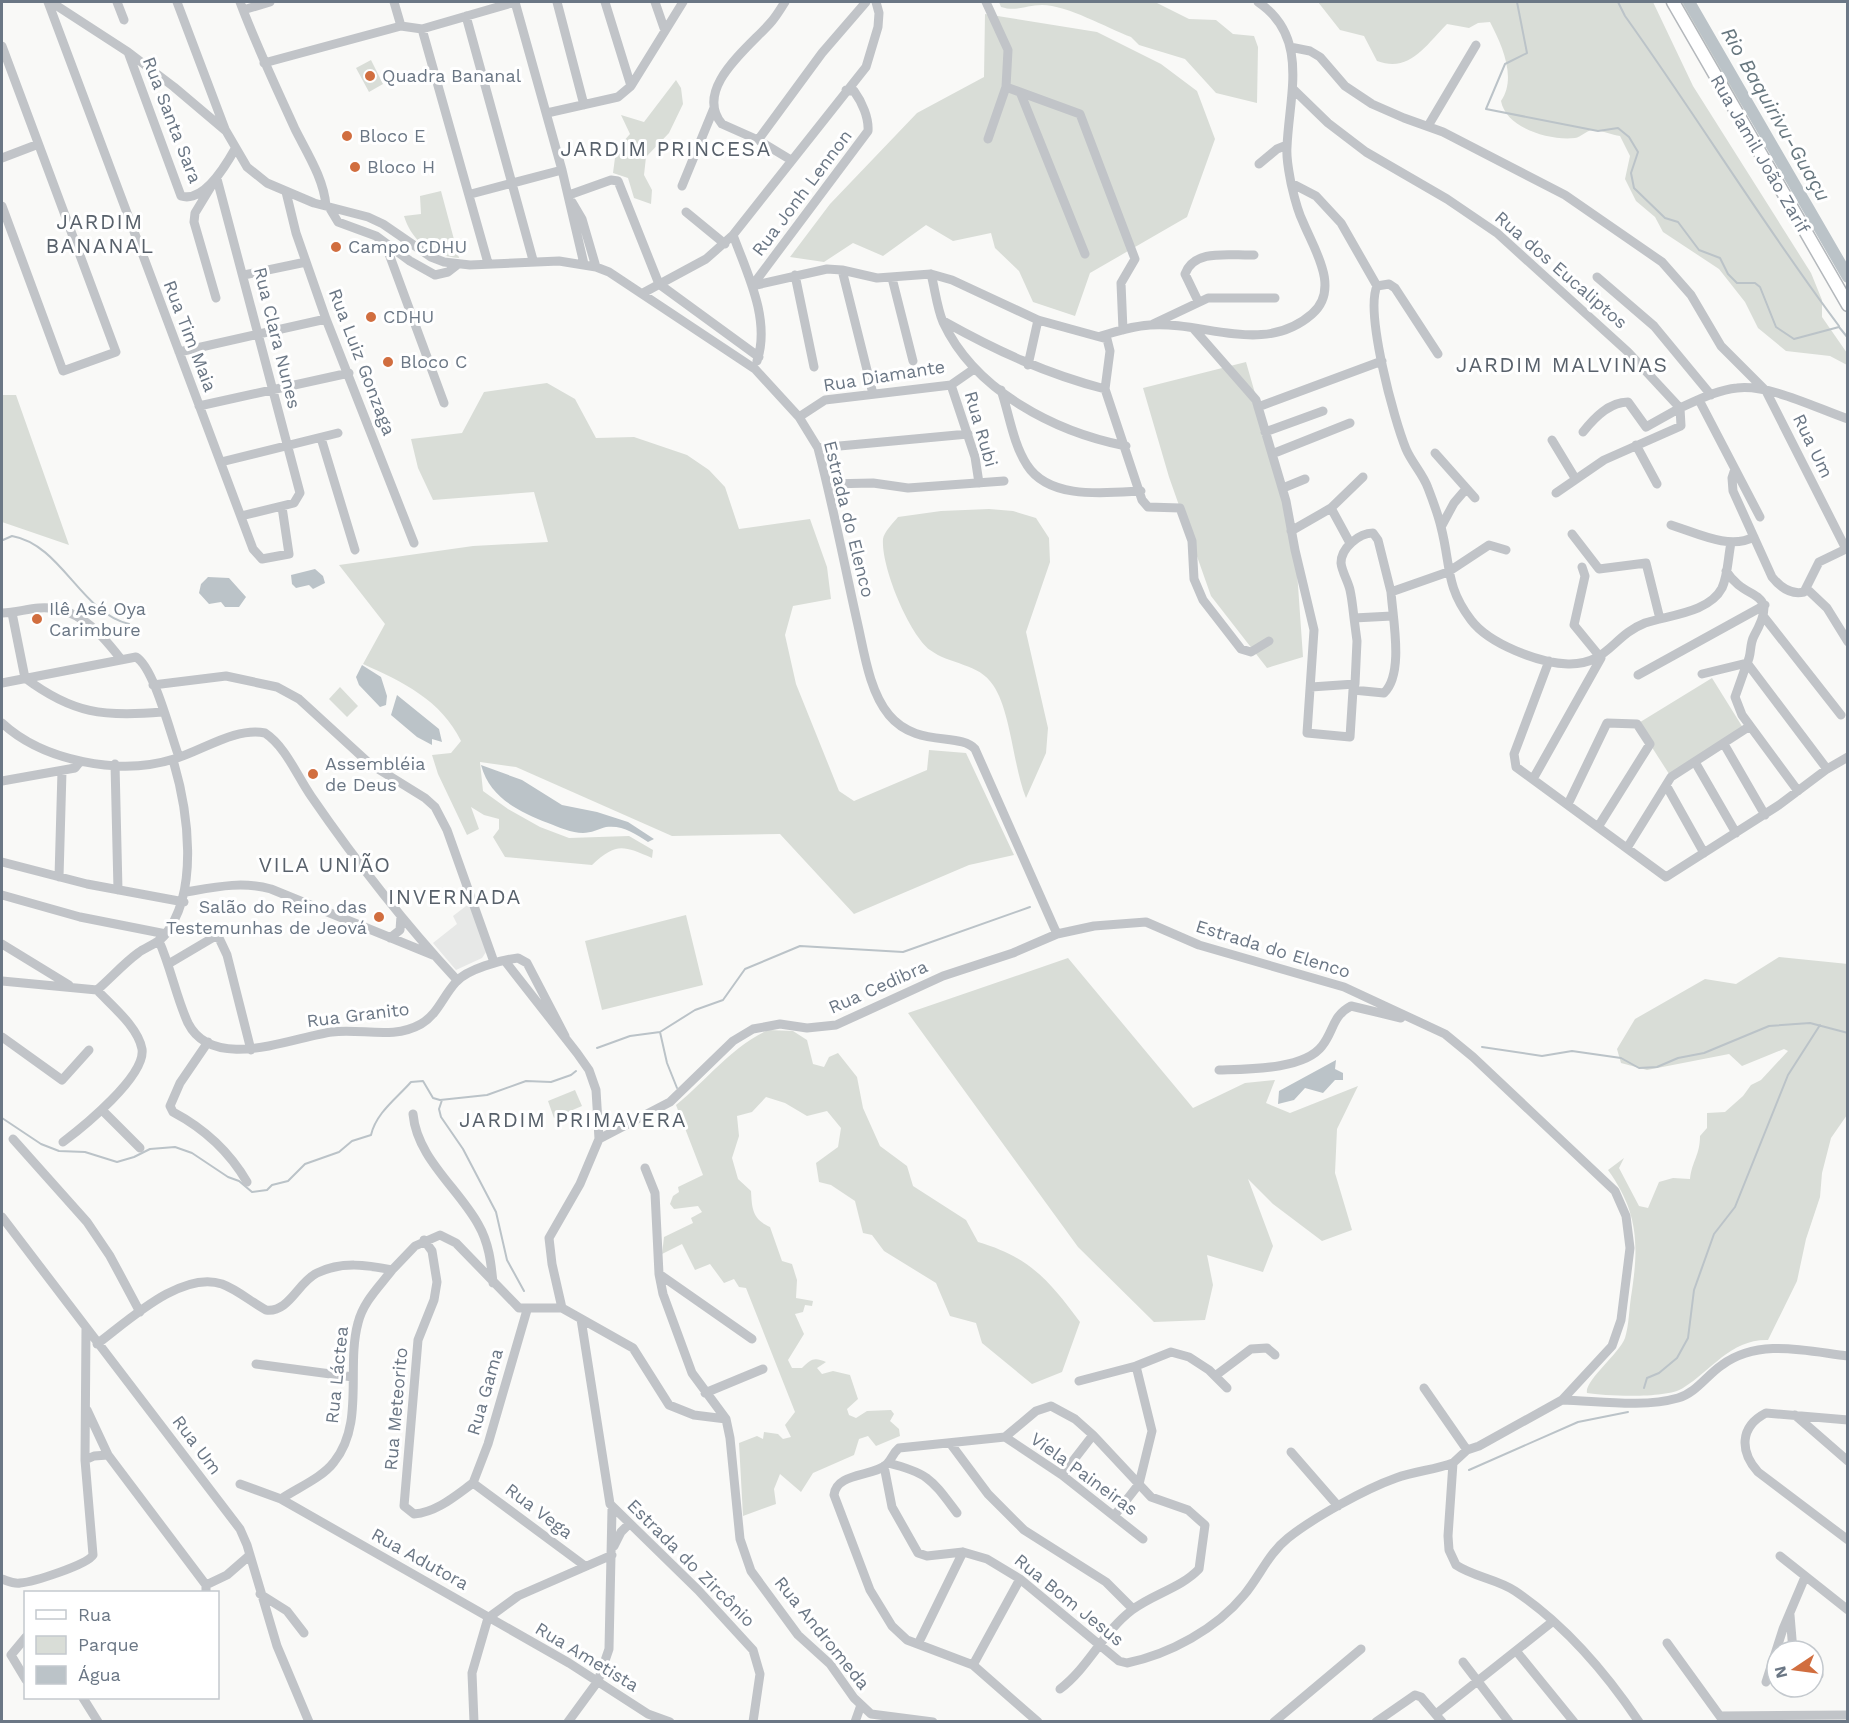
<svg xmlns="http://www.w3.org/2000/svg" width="1849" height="1723" viewBox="0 0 1849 1723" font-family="'Work Sans',sans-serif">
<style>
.built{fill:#e7e8e7}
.green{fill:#d9ddd7}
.water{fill:#bbc3c8}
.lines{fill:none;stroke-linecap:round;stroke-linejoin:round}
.stream{stroke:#bbc3c8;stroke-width:2}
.river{stroke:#bbc3c8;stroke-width:12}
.major-casing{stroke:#b4b8bc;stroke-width:15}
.minor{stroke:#c1c4c8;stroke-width:9}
.major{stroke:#fff;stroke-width:12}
.poi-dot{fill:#d16e3f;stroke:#fff;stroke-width:2}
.labels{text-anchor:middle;stroke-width:6;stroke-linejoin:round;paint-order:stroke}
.poi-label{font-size:18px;fill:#6b7785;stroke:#fff;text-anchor:start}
.street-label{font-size:18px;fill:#6b7785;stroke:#fff}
.water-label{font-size:20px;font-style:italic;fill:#67777f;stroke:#fff}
.quarter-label{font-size:21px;letter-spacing:1.5px;fill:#58616b;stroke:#fff}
</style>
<rect width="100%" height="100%" fill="#f9f9f7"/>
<path class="built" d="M470,903L486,952L482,958L456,970L433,943L457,924L453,916Z"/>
<path class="green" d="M999,2H1155L1189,19L1216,20L1233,34L1254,36L1258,47L1257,103L1216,93L1185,59L1139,45L1131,37C1107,28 1067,5 1042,5C1026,5 1017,12 1001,7Z
M1318,2H1653L1693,86L1811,273L1822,300V317L1847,353V365L1830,356L1786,351L1758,328L1745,302L1719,269L1663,232L1655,217L1636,201L1625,179L1630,156L1620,136C1612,135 1599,129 1592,130C1586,131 1581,137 1575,138C1549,141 1506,128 1501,101C1517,78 1502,45 1490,22L1478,23L1469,28L1447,24C1425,46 1410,73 1377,61L1364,36L1340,30Z
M1679,2H1685L1723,72L1773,148L1771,151L1716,66Z
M985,14L1097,32L1161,64L1197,91L1215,139L1187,217L1090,273L1075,316L1033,302L1019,271L995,248L991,233L953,241L926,225L883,256L853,243L824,262L790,257L830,204L917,113L984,77Z
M371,60L383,84L369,92L356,68Z
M676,80L681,88L683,104L669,133L646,157L644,175L652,190L651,204L634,198L628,178L613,173L616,150L630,134L621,115L644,122Z
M441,191L459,258C432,256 412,242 404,216L421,214L420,196Z
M1246,362L1286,501L1296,557L1303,657L1267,668L1211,596L1169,477L1143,388Z
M547,383L575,399L596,438L634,437L687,455L709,470L725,487L739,529L810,519L827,567L831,599L793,606L785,635L796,684L839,791L854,801L927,770L929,750L966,753L1014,855L969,865L854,914L780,834L672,836L516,767L480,762L483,791L508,809L540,827L569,838L629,836L653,850L652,858C622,845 616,843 592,865L505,857L493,837L499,829V819L484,815L471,807L479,829L467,835L438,774L432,755L451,753L461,741C441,700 403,682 363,664L385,624L339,565L473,546L548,542L534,492L433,500L418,468L411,439L462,433L484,392Z
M2,395H16L69,545L2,522Z
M989,509L1013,511L1036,518L1049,538L1050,562L1026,632L1048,728L1046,753L1026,798C1013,766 1011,711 993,685C979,663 950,665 930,650C909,634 881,567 883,539C884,532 893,523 898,517L941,511Z
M1712,678L1745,731L1671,777L1637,724Z
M340,687L358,706L347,717L329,699Z
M686,915L703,985L602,1010L585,941Z
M1779,957L1848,964L1847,1115L1831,1138L1822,1173L1820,1197L1806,1239L1797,1281L1768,1340C1731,1339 1712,1370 1683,1388C1667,1399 1606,1396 1587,1393C1584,1381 1619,1354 1625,1338C1629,1325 1629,1310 1631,1297C1639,1246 1639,1213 1608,1170L1624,1158L1619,1168L1639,1206L1648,1208L1659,1182L1673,1178L1690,1179C1692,1161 1700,1155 1700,1136L1707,1128V1113L1725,1112L1743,1096L1751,1085L1761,1080L1788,1051L1784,1049L1742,1066L1729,1054L1647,1070L1621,1063L1617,1049L1635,1019L1705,979L1736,984Z
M1068,958L1193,1108L1245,1083L1275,1080L1266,1103L1290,1113L1358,1086L1337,1129L1335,1173L1352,1230L1322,1241L1273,1204L1248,1179L1273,1246L1263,1272L1207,1255L1213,1285L1205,1320L1154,1322L1078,1247L908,1013Z
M768,1030L793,1031L807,1040L813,1064L824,1067L829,1057L838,1053L857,1077L863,1108L880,1146L907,1166L913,1186L966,1220L978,1242C1029,1257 1049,1280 1080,1322L1062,1372L1032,1384L982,1343L976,1323L950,1316L936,1283L884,1251L872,1235L863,1233L855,1201L831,1185L819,1182L816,1163L838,1147L841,1128L827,1111L807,1116L785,1103L766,1097L752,1112L737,1116L739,1136L732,1158L738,1179L751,1191C752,1208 752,1219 770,1227L782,1261L792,1264L797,1280L796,1298L813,1301L812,1306L805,1305L803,1312L795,1314L804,1334L788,1360L792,1368H802C811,1359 814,1357 826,1362L817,1368L822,1374L833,1371L850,1375L858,1399L847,1409L849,1415L856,1418L867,1411L891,1410L894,1414L890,1421L899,1429L900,1436L876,1446L868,1436L859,1439L854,1455L813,1473L801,1492L780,1474L774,1489L776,1504L743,1516L739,1443L757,1436L763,1439L764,1432L778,1434L783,1439L791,1437L785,1425L795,1412L746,1288L739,1287L734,1279L724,1283L710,1264L695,1270L682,1244L662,1254L664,1237L693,1223L691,1218L702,1212L698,1206L674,1209L670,1204L673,1196L679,1192L678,1187L703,1175L676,1105C708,1079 730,1048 768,1030Z
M575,1090L582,1106L554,1118L548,1101Z"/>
<path class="water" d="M315,569L323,576L325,583L313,589L309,585L296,588L292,584L291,575Z
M208,577L229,578L246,597L239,607H225L221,602L209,604L199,593L201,584Z
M362,665L381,677L387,696L386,705L380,707L359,685L356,677Z
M397,695L439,729L442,742L432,739V745L417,737L391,715Z
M481,765L522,780L562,805L597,812L628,822L654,839L648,842C634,833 623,825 606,827C599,829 591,833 583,833C572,833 558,827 548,823C518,811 490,798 481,765Z
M1336,1060L1335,1069L1343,1073V1080H1335L1323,1093L1305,1088L1294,1100L1278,1104L1279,1091Z"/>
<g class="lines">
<path class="stream" d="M1517,2L1527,53L1505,64L1486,109L1598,131L1618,128L1629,137L1638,152L1631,173L1634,188L1665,218L1678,222L1699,250L1720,258L1728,274L1737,283H1755L1760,287L1776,327L1794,339L1839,327L1848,338
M1618,2L1625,16C1698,118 1764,226 1839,326
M3,540L12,536C62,545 80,612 129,624
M660,1032L667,1063L677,1088
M1482,1047L1542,1056L1572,1051L1621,1058L1639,1068L1657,1067L1678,1058L1704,1053L1769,1026L1810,1023L1848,1033
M597,1048L630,1036L660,1032L695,1010L723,1000L745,969L800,946L903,952L1030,907
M442,1100L439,1109L441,1117L463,1149L496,1212L507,1260L524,1291
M2,1118L41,1144L59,1151L85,1152L117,1162L134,1157L150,1149L175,1147L192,1153L228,1177L239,1181L252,1192L267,1190L272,1185L288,1181L305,1164L339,1152L352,1141L371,1135C376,1113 396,1099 411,1082L423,1081L433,1098L440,1100L487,1095L526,1081L551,1082L571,1075L576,1071
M1644,1388L1647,1378L1659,1373L1677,1358L1688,1338L1694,1290L1714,1234L1735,1207L1788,1075L1820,1025
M1469,1470L1578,1422L1628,1412"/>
<path class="river" d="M1689,2L1848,277"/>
<defs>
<path id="major" d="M1673,2L1848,305"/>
</defs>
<use href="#major" class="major-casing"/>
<path class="minor" d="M48,2L253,549L262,559L289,554L282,507
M51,2L128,52L174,87L226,131L247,167L267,183L314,203L368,217L383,224L431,257L444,262L470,265L559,261L596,267L609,272L755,369L799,417L818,448C833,505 844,563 857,621C864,651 869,691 889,715C916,748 960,732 975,749L1057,934
M117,2L124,20
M177,2L225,129
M240,2C256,45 276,87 295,129C307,153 324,179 326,206
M394,2L401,26
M515,2L562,170L584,264
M557,2L584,105
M605,2L631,86
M655,2L664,28
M785,2C781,8 777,15 772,21C752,45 692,88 722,124L758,140L791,160
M986,2L1008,50L1006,87
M243,10L270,2
M466,16L533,260
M422,29L515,2
M2,46L116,352L63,371L2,206
M1290,47L1310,51L1320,57L1345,86L1372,104L1404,118L1443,132L1565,195L1662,262L1691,295L1721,346L1766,391L1846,549
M128,52L181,196C204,203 226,165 235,149
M264,63L401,26L422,29L488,263
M1294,90L1328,123L1366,152L1447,199L1497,233L1628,352L1680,408C1698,400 1717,390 1737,388C1769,384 1816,408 1848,419
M1020,92L1085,254
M547,113L618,97L631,86L683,2
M1428,126L1476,45
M988,139L1006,87L1080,114L1135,259L1121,283L1123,330
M758,140L822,53L866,2
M2,158L36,145
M1259,164L1277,149L1287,145
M217,179L300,493L294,503L241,516
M1291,183L1316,196L1341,223L1377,286
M212,185L195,213L194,222L216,298
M682,186L714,108
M286,192L296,233L326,319L414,543
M471,194L562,170
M569,195L611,180L618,181L659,284L759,357
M572,202L582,219L596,267
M329,207L338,222L376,236L410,261L435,275L448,272L457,265
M686,212L725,244
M733,235C747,273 771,320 757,361
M385,243L444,403
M842,270L873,394
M931,274C935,289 937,308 943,322C975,391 1055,432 1126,446
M244,275L306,262
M795,275L814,367
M1597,277L1654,326L1711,395
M892,278L913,361
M752,286L827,269L842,270L877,278L931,274L952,280L1038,320L1107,339L1110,351L1105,389L1142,500L1148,507L1180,508L1192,541L1194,579L1203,600L1241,649L1251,652L1269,641
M752,286L868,131C869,118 862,102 854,91L846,90
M643,293L706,259L733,235L866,67L878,27L879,13L876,2
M1198,301L1185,274C1194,248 1231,256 1254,255
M945,322C997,351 1047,374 1105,389
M1153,324L1208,298H1275
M1193,328L1256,400L1286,501L1295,550L1314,630L1307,733L1350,737L1353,690L1384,693C1404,674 1393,620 1391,592L1448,572L1489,545L1506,550
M1101,336C1117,331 1133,326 1150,325C1205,321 1264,356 1312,314C1341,289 1314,249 1303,222C1297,210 1294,196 1291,183C1289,172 1286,159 1287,147C1289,95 1310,37 1258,2
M179,352L326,319
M1438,354L1395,288L1389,284L1377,286C1365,313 1394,420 1406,449C1412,463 1423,474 1428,488C1433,501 1438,514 1441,527C1451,565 1445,586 1471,620C1489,644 1539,663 1568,664C1608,665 1612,636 1645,623C1668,615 1709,613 1722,588C1728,575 1728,557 1731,543
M1028,365L1038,320
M951,385L975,457L979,483
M1001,390C1009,413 1013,444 1027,465C1049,500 1105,493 1141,491
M1699,400L1760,517
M199,406L349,373
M1258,407L1382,361
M799,417L825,400L951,385L974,369
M1265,432L1323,411
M321,438L355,550
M1552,440L1575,478
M1636,445L1657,484
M818,448L968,434
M1435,453L1475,498
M1272,454L1350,423
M221,462L338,433
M1735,469L1732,478L1733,491L1772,577C1780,587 1791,595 1804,592L1819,562L1848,548
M827,484L873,483L908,488L1004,481
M1283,488L1305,479
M1556,493L1604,460L1681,426L1680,408L1646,427L1628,402C1609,402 1594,418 1583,432
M1331,508L1350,543
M1671,525C1697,533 1729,550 1754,537
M1441,527L1454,503L1466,489
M1291,531L1331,508L1363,477
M1572,534L1599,569L1646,563L1660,619
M1807,589L1827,608L1848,642
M2,613C15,613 26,609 39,608C76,605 100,632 120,658
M12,613L25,678C73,714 104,717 162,712
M1764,617L1841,715
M1354,618C1353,609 1352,599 1350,590C1348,581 1342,572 1341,563C1341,548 1359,533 1373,533L1378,540L1391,592
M1549,661L1514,754L1516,767L1666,877L1779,805L1827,769L1848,757
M1702,674L1747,663C1752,655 1749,645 1754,636C1781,587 1747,604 1726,571
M1638,675L1765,605
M2,683L136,657C154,667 171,736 179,757
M1355,684L1357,641L1354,618L1392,616
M153,685L226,676L277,687L299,699L370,764L425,798L435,807L447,830L494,962
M1311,687L1355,684L1354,688
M2,723C43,761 120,776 174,759C202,751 235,727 265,733C286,747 297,776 311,796C355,860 404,923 457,980
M1724,744L1765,815
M1695,762L1736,833
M115,764L118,890
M1533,779L1601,658L1574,625L1585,576L1582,567
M2,781L75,768L79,763
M1666,785L1704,853
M1798,791L1742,715L1735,697L1747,663L1827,769
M1568,804L1607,723L1637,724L1650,744L1598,827
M1627,848L1671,777L1750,726
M2,862L87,884L184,902
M59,877L62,771
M186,892C215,887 242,881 271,889L433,955
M2,895L80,917L166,934
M390,938L400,930L401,916
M159,941C171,968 176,997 188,1023C213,1073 293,1037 332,1032C361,1028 393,1040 421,1024C438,1014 443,996 456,982C467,969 501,960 518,958L527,963L565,1036
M2,944L69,985
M505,961L577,1053L589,1070L596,1090L599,1139L580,1184L549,1238L552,1264L562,1308
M170,963L214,937L219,938L227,955L251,1050
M2,981L97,990C111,978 123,964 138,953C146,947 157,944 164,936C200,893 188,810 173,760
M2,1037L62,1080L89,1050
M208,1042L180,1083L170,1106L173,1112C205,1129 229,1151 247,1182
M1219,1070C1246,1069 1304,1070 1322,1046C1334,1031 1332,1016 1351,1006L1401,1018
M102,1110L140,1148
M413,1114C417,1158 458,1188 478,1224C489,1243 491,1262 493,1283
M13,1139L87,1222L110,1256L140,1312
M599,1139L670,1102L733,1041L753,1029L780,1024L807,1028L836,1025L943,976L1013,953L1057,934L1094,926L1146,922L1199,945L1344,987L1445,1034L1473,1057L1615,1191L1626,1216L1630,1248L1621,1320L1612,1346L1562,1400L1479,1446L1467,1450L1453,1463L1448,1536L1449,1550L1456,1565C1474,1577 1497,1579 1515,1591C1564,1624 1606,1673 1639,1722
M63,1142C83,1127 146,1076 142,1049C138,1027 112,1006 97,990
M645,1168L655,1193L659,1274L663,1294L692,1373L726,1419L730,1438L740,1539L751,1571L798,1635L830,1664L854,1698L871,1714L933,1722
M2,1217L240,1529L247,1545L277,1646L309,1722
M424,1240L432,1251L437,1282L434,1300L418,1340L404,1506L414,1514C437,1512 455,1496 473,1483
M659,1274L752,1339
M581,1319L610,1504L698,1590L753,1650L760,1674L753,1722
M97,1344C127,1322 181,1270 222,1284C238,1290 251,1302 266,1310C289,1313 298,1282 317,1273C342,1261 367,1265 392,1270L415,1246L440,1235L456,1243L519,1308H562L633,1348L669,1405L694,1415L726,1419
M256,1364L353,1377
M1215,1376L1251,1349L1267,1348L1275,1355
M1079,1381L1136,1366L1171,1352L1189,1357L1209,1370L1227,1388
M1424,1388L1467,1450
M705,1393L763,1369
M1562,1400C1599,1401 1643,1408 1678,1398C1696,1393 1707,1375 1722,1365C1759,1338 1806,1351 1848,1356
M87,1410L108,1455L206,1585V1592
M1795,1415L1848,1461
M1848,1420L1766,1413C1739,1427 1740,1452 1758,1472L1848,1540
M1005,1437L899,1448C893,1453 892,1459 887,1464C874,1477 836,1472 834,1495L870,1590L892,1626L907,1640L973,1665L1038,1722
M1005,1437L1036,1411L1051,1406L1075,1419L1093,1435L1151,1497L1188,1510L1205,1525L1199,1569C1181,1588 1153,1594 1132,1610C1103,1632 1089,1667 1060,1689
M1005,1437L1062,1475L1143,1539
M950,1443L988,1494L1024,1530L1106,1582L1133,1609
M1291,1452L1338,1506
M85,1460L94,1456L108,1455
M888,1463C929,1473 932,1480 957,1513
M884,1466L892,1507L918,1553L927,1556L963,1552L987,1559L1020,1579L1119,1661L1127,1663C1170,1654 1216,1629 1244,1595C1260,1576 1268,1554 1288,1538C1313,1518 1365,1489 1396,1478C1415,1471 1434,1470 1453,1463
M1062,1475L1093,1435
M473,1483L488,1444L527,1310
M473,1483L585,1566
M240,1484L281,1499L569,1663L648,1714L670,1722
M281,1499C297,1488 322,1478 334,1462C365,1424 346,1367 358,1323C363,1302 379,1287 392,1270
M1114,1516L1139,1484L1152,1431L1136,1366
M614,1546L621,1532L629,1524
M1780,1556L1848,1610
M2,1579C8,1581 13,1584 20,1583C33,1582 87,1565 93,1555L85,1460L86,1328
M206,1585L227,1575L250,1555
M260,1594L287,1611L304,1633
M1790,1615L1793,1651
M488,1618L518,1596L612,1555
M26,1637L11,1655L26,1680
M1667,1643L1722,1719
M918,1644L963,1552
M1517,1652L1574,1722
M1463,1662L1509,1722
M973,1665L1020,1579
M1813,1672L1819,1675
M1766,1682L1783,1629L1805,1577
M83,1698L98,1722
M1436,1714L1552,1622
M1720,1716L1848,1715
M474,1722L472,1673L488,1618
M568,1722L598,1681L609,1649L612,1509
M855,1722L861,1705
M1274,1722L1361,1649
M1376,1722L1415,1695L1421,1697L1442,1722"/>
<use href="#major" class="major"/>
</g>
<g class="poi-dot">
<circle cx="370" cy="76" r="6"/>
<circle cx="347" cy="136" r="6"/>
<circle cx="355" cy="167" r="6"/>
<circle cx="336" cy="247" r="6"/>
<circle cx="371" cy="317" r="6"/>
<circle cx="388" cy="362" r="6"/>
<circle cx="37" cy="619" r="6"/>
<circle cx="313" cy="774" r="6"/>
<circle cx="379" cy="917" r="6"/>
</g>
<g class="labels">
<g class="poi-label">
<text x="382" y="82">Quadra Bananal</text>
<text x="359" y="142">Bloco E</text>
<text x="367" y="173">Bloco H</text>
<text x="348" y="253">Campo CDHU</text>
<text x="383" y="323">CDHU</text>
<text x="400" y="368">Bloco C</text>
<text x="49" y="615">Ilê Asé Oya<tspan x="49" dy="21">Carimbure</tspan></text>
<text x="325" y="770">Assembléia<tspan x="325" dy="21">de Deus</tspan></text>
<text x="367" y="913" text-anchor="end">Salão do Reino das<tspan x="367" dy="21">Testemunhas de Jeová</tspan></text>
</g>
<g class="street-label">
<text transform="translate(172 120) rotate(69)" y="6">Rua Santa Sara</text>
<text transform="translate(1760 154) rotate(60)" y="6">Rua Jamil João Zarif</text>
<text transform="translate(802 193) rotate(-53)" y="6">Rua Jonh Lennon</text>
<text transform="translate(1561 270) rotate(41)" y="6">Rua dos Eucaliptos</text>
<text transform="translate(190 336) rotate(69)" y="6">Rua Tim Maia</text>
<text transform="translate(277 338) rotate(76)" y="6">Rua Clara Nunes</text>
<text transform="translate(362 362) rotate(69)" y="6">Rua Luiz Gonzaga</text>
<text transform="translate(884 376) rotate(-9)" y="6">Rua Diamante</text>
<text transform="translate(981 429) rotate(74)" y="6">Rua Rubi</text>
<text transform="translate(1813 446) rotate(64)" y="6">Rua Um</text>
<text transform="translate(849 519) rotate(76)" y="6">Estrada do Elenco</text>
<text transform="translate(1273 949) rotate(17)" y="6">Estrada do Elenco</text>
<text transform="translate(878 987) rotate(-24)" y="6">Rua Cedibra</text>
<text transform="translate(358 1015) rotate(-7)" y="6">Rua Granito</text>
<text transform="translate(337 1375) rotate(-84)" y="6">Rua Láctea</text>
<text transform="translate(485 1392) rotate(-74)" y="6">Rua Gama</text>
<text transform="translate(396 1409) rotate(-85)" y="6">Rua Meteorito</text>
<text transform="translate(197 1445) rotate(53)" y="6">Rua Um</text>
<text transform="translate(1084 1474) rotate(36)" y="6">Viela Paineiras</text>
<text transform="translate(539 1511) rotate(37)" y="6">Rua Vega</text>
<text transform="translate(420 1559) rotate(29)" y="6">Rua Adutora</text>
<text transform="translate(691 1563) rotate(45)" y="6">Estrada do Zircônio</text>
<text transform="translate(1069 1600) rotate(39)" y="6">Rua Bom Jesus</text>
<text transform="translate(822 1633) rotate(51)" y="6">Rua Andromeda</text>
<text transform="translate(587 1657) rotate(31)" y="6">Rua Ametista</text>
</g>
<g class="water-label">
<text transform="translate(1776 114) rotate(60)" y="7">Rio Baquirivu-Guaçu</text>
</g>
<g class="quarter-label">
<text x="666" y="156">JARDIM PRINCESA</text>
<text x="100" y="229">JARDIM<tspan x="100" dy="24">BANANAL</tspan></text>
<text x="1562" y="372">JARDIM MALVINAS</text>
<text x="325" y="872">VILA UNIÃO</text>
<text x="455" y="904">INVERNADA</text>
<text x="573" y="1127">JARDIM PRIMAVERA</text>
</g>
</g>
<rect width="1849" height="1723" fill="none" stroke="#6b7785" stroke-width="6"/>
<rect x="24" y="1591" width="195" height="108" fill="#ffffff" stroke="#c4c9ce" stroke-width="1.5"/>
<rect x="36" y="1610" width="30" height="9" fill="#ffffff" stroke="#c4c9ce" stroke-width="1.5"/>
<text x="78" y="1621" font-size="18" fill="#6b7785">Rua</text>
<rect x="36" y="1636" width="30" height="18" fill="#d9ddd7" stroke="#c4c9ce" stroke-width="1.5"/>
<text x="78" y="1651" font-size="18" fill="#6b7785">Parque</text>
<rect x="36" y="1666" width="30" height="18" fill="#bbc3c8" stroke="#c4c9ce" stroke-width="1.5"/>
<text x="78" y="1681" font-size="18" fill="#6b7785">Água</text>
<g transform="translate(1795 1669) rotate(257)"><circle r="28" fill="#ffffff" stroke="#c4c9ce" stroke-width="1.5"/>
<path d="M0-4.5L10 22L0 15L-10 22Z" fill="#d16e3f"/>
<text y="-9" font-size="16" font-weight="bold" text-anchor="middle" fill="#6b7785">N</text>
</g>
</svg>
